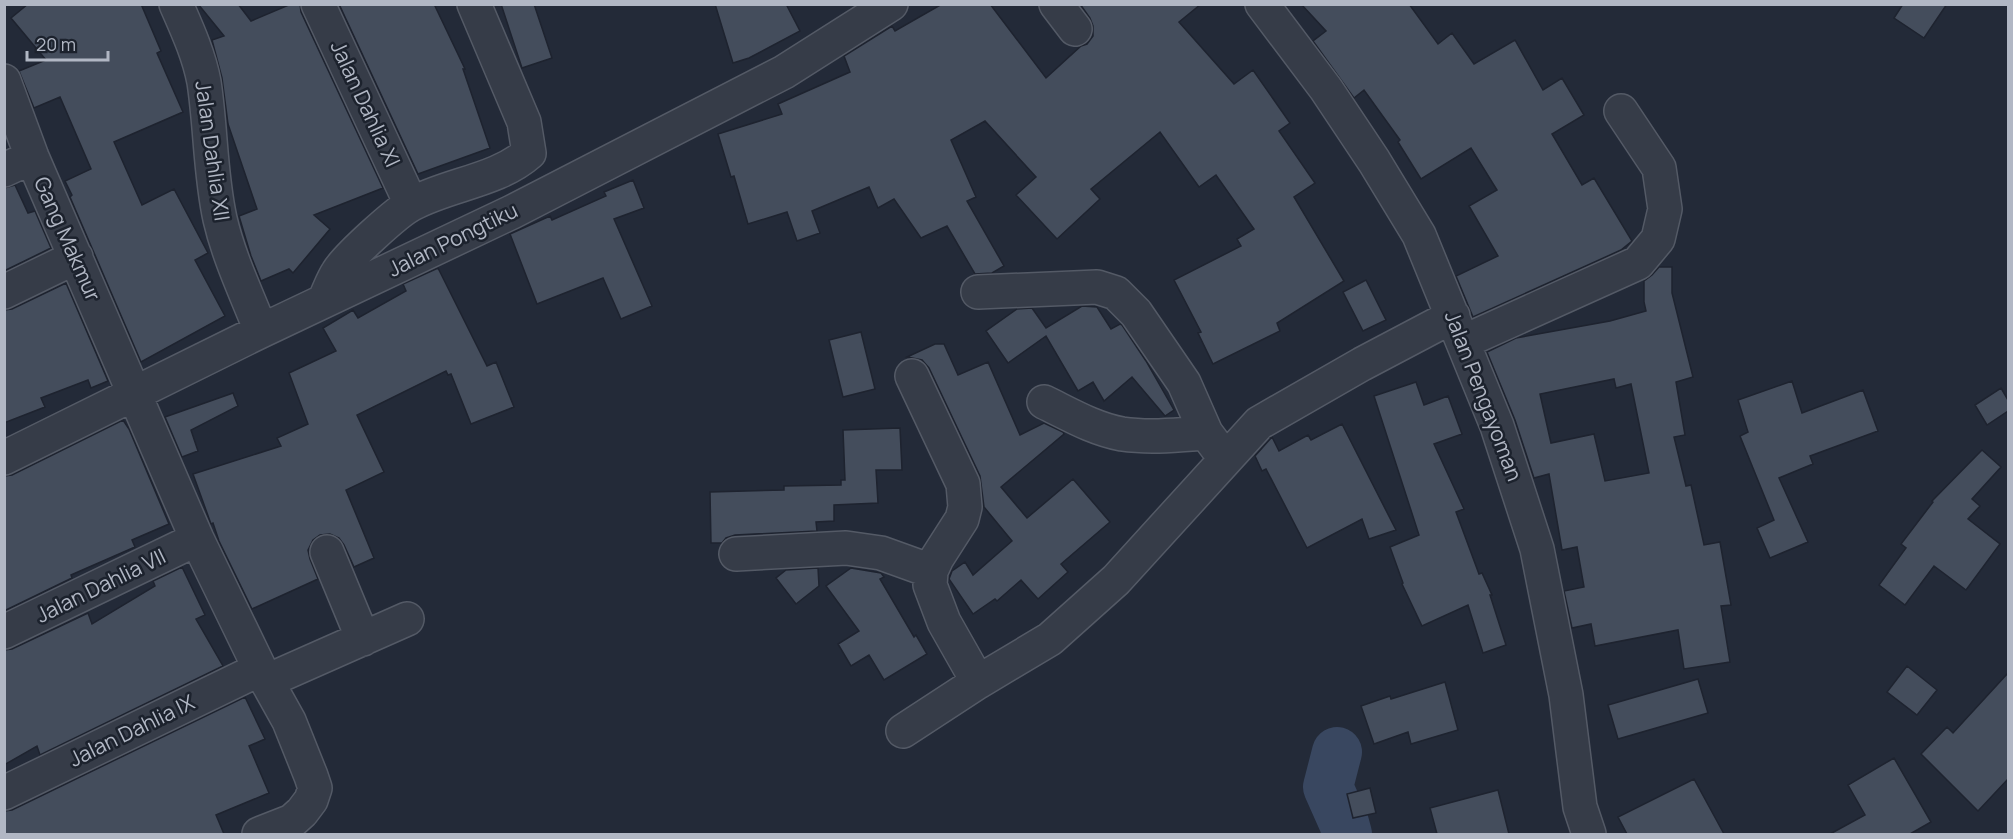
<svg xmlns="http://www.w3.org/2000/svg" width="2013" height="839" viewBox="0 0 2013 839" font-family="Manrope,sans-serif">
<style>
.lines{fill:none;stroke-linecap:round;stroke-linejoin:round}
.river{stroke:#394760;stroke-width:50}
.building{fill:#444d5c;stroke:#1e232f;stroke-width:1.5;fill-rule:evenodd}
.minor-casing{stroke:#545a66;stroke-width:36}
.minor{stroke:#363c48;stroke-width:33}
.labels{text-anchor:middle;stroke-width:5;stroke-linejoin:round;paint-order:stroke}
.street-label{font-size:21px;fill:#b1b7c4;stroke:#1c222d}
</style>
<rect width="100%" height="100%" fill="#232a38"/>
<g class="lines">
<path class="river" d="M1337,752L1328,787L1344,823L1347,834"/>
</g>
<path class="building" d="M28,4H141L161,51L157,53L183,112L114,142L142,205L174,189L208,253L195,260L225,316L141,362L70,197L72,195L65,181L91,169L60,97L34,108L19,71L46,60L11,18Z
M198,4H238L251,21L291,4H300L301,12L383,188L314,215L330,229L293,273L289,269L261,281L251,256L239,216L257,209L228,124L222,78L212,40L224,36Z
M339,4H434L465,69H463L490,148L418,174Z
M501,4H534L552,58L522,68Z
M715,4H786L800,31L749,58L733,63Z
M942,4H990L1046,78L1081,46L1087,44L1093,36V26L1090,18L1080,4H1201L1179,22L1234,84L1253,70L1290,123L1279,131L1315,183L1294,197L1344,281L1277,323L1280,331L1213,364L1198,333L1201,332L1174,280L1241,246L1237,239L1254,229L1216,175L1199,187L1160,132L1091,189L1100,199L1057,239L1016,195L1036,177L985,121L951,140L976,197L967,201L1004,266L992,273L975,274L947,226L921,238L894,199L878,208L869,187L812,211L820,233L797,241L787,212L748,224L734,176L731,177L718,134L782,114L778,104L850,72L844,56L892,26L895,31Z
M1301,4H1409L1438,44L1452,33L1474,64L1515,40L1543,90L1562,78L1584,115L1552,134L1582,185L1594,178L1632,241L1621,250L1473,317L1456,276L1498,256L1469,206L1497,190L1471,148L1421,179L1398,142L1400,140L1364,90L1354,98L1313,41L1326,31Z
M1903,4H1947L1924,38L1894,18Z
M633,180L644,208L614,219L652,306L621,319L603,278L537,304L510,234L550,216L552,220L606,196L604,192Z
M15,185L28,213L35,211L51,248L4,271V188Z
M1659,267H1672V293L1693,377L1676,382L1685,435L1674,437L1686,486L1691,485L1704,545L1720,542L1731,605L1721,606L1730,662L1684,669L1678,630L1595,646L1591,624L1572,628L1564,591L1584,587L1577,547L1562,550L1549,474L1534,478L1515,420L1487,352L1516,338L1610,321L1646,311L1644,302V281L1652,275ZM1614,379L1616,388L1631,384L1649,473L1605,481L1594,434L1551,443L1540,394Z
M438,268L487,366L496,362L514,407L471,424L451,374L448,375L446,371L357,415L384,472L346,490L374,558L354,567L344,545L339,538L330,534L320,535L313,540L308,550L310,559L318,579L252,609L219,541L213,523L211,524L193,474L281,446L277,438L308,424L289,373L336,351L323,328L353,310L358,318L406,291L403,284Z
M1366,280L1386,320L1363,331L1343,292Z
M66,283L108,381L91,388L88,380L41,398L45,407L4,423V310L12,309Z
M1082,306L1097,307L1111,329L1120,324L1122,325L1146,361L1174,410L1165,416L1132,377L1104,401L1093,382L1078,391L1046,336L1008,363L986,331L1017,309L1032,308L1046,328Z
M861,332L875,389L843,397L829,340Z
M935,344H944L958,375L988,362L1020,435L1044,423L1063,432L1064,434L1001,487L1027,518L1073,479L1110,522L1061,564L1068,572L1038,599L1021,580L997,601L995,599L973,614L949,579L952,571L965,562L973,575L1012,541L984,507L980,476L929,368L922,360L907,357Z
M1792,381L1802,413L1863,390L1878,431L1810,456L1813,464L1779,478L1808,542L1770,558L1757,528L1774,520L1740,436L1748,432L1738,400Z
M1416,382L1424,405L1448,396L1462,434L1434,444L1464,509L1456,512L1479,574L1482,573L1492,595H1490L1506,645L1483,653L1468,605L1422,626L1402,584L1403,583L1390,547L1419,535L1374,396Z
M2001,388L2008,400V411L1987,425L1975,405Z
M233,393L238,406L191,430L198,451L182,457L165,417Z
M123,420L129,429L169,524L132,540L135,547L71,575L72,578L4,611V476L12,475Z
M1342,424L1396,530L1369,539L1362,519L1307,548L1266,469L1262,471L1255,456L1272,437L1279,451L1308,435L1311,440Z
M900,428L902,470H876L878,503L834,505V521L816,522L817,531L735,535L726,538L722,543H711L710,492L784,490V486L841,485V480H845L843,430Z
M1982,450L2001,467L1972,499L1980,506L1968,519L2000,544L1966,590L1934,566L1905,605L1879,585L1906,548L1901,544L1933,502L1932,501Z
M182,567L205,615L196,619L223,666L40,755L37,746L4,765V650L12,649L88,613L92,624L155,586L153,581Z
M818,568L819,586L796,604L776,578L786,570Z
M851,568L881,573L884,577L880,579L914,637L916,635L927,654L884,680L869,655L851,666L838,644L859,631L826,586Z
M1907,666L1937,690L1917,715L1887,692Z
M2008,673V779L1978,811L1921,754L1947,727L1953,733Z
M1698,679L1708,713L1618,739L1608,705Z
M1445,682L1458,730L1411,744L1408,732L1374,744L1361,706L1390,696L1391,699Z
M245,697L265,739L249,746L269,793L216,815L224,834H4V811L12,810Z
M1894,758L1931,822L1910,834H1830L1865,815L1848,785Z
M1694,779L1724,834H1627L1618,817Z
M1370,788L1376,813L1353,818L1347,794Z
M1498,790L1509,834H1437L1430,808Z"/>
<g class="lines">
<defs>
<path id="minor" d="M176,4C187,29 199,55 204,82C211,128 210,174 220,219C229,258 247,295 261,331
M318,4L411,204
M1056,4L1075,29
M1262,4L1326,89L1374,161L1419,235L1497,426L1537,549L1566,695L1580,807L1589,834
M4,81L32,157L197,539L260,669L289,721L311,776L315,788L311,800L302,812L292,821L259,834
M4,170L32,157
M4,292L76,257
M978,292L1097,287L1116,293L1136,313L1184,383L1206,433
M324,301C329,291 332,281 338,272C346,258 398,211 412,204C449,184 497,181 529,153L524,122L474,4
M1463,342L1638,263L1658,239L1665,209L1659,168L1621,111
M912,376L963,484L965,507L962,519L937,558L931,571L930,585L944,622L978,682L1050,639L1116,580L1259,423L1362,364L1453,316
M1044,402C1069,414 1094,429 1122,434C1150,438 1178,435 1206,433L1218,449
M4,458L261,331L512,212L784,72L891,4
M327,552L363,639
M736,554L846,548L881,553L931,571
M4,632L197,539
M267,681L407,619
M903,731L978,682
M4,793L260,669"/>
</defs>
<use href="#minor" class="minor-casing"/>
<use href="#minor" class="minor"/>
</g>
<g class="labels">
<g class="street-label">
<text transform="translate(365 104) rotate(65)" y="7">Jalan Dahlia XI</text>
<text transform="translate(212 151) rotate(82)" y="7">Jalan Dahlia XII</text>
<text transform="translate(67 239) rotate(66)" y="7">Gang Makmur</text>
<text transform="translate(453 240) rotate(-26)" y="7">Jalan Pongtiku</text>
<text transform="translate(1483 396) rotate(69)" y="7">Jalan Pengayoman</text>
<text transform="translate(101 586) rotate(-26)" y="7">Jalan Dahlia VII</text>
<text transform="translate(132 731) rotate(-26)" y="7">Jalan Dahlia IX</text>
</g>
</g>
<rect width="2013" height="839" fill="none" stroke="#b1b7c4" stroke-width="12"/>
<path d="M27 51v9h81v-9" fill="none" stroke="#b1b7c4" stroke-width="3"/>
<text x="36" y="51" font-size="18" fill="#b1b7c4" stroke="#1c222d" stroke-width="4.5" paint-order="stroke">20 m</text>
</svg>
